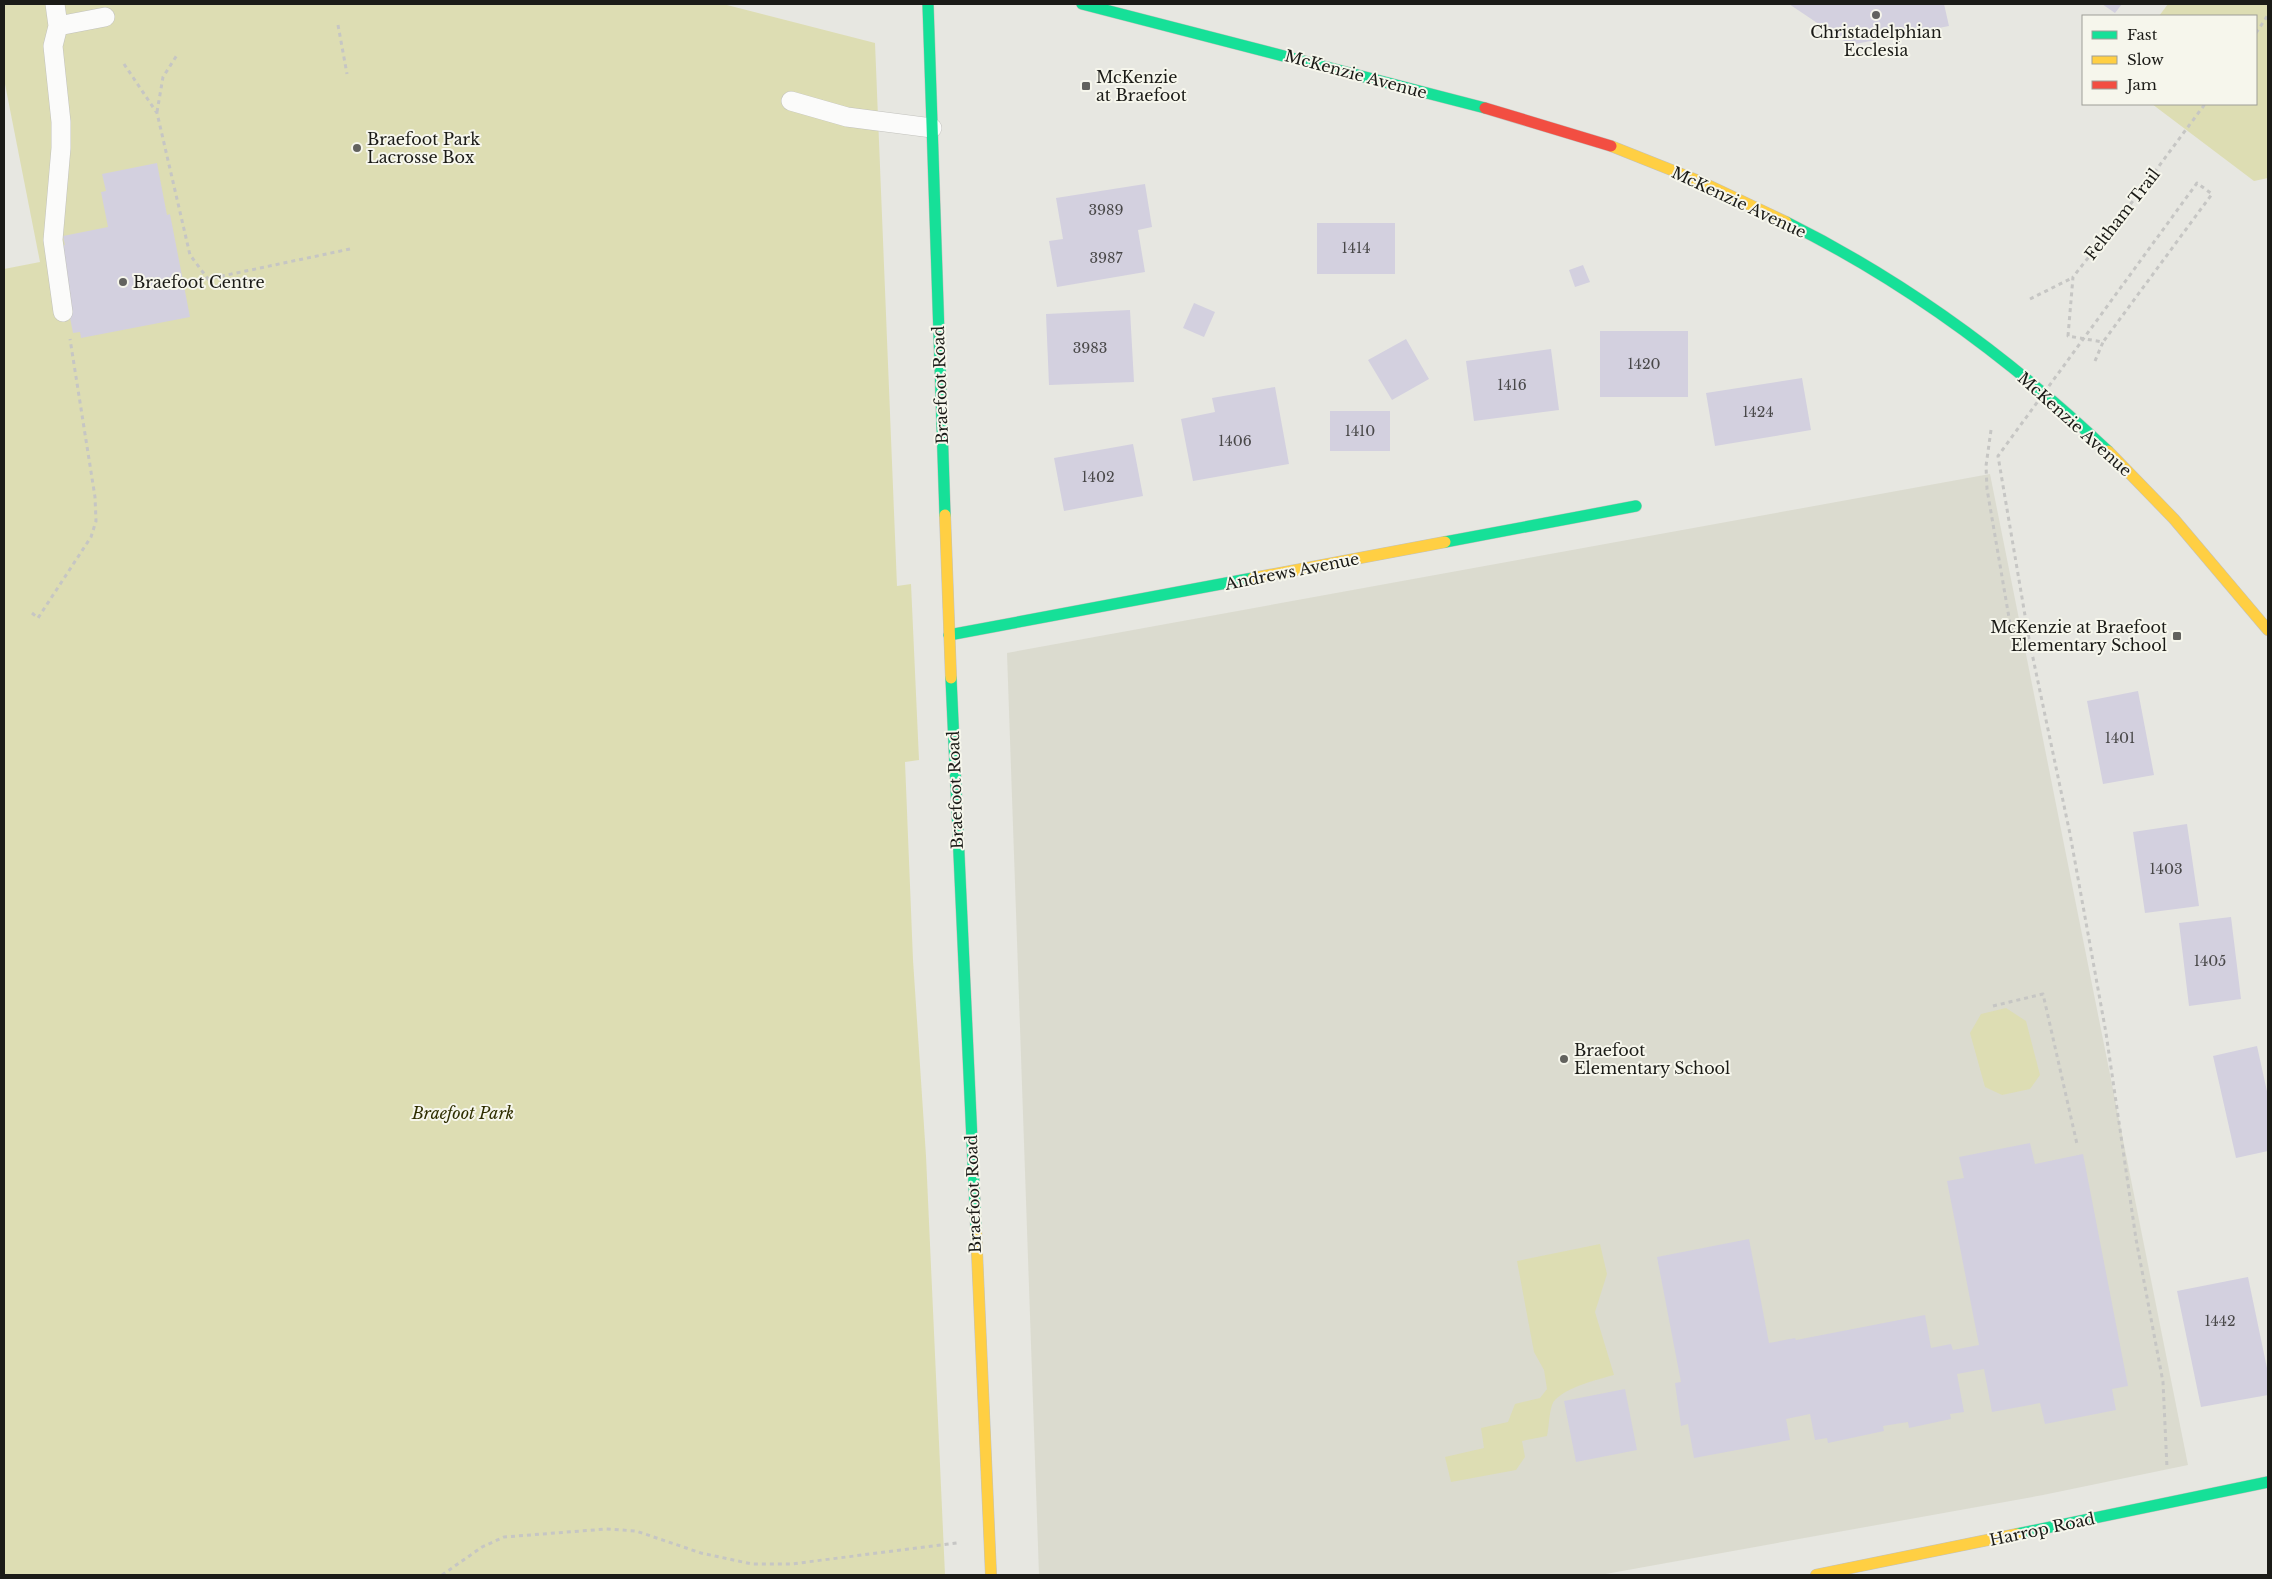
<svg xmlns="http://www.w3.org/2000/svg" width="2272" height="1579" viewBox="0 0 2272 1579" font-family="'Libre Baskerville',serif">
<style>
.built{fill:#dbdbcf}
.green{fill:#ddddb3}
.building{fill:#d3d0df}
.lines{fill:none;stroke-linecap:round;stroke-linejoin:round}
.lane-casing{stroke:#c2c2bd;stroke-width:20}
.fast-casing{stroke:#c2c2bd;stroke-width:12}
.slow-casing{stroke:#c2c2bd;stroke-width:12}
.jam-casing{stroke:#c2c2bd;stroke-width:12}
.path{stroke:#c6c6c4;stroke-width:3;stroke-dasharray:4 4;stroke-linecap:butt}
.lane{stroke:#fbfbfa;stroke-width:19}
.fast{stroke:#16e098;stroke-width:11}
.slow{stroke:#ffcf43;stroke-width:11}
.jam{stroke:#f24e42;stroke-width:11}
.path-bridge{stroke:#c6c6c4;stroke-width:3;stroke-dasharray:4 4;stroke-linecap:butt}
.poi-dot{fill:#62625e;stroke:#f6f6ec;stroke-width:2}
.labels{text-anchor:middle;stroke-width:4;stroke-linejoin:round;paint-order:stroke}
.number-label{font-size:14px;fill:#494849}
.poi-label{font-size:16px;fill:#1b1b17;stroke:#f6f6ec;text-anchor:start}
.street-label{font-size:16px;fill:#1b1b17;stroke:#f6f6ec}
.park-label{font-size:16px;font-style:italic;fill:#2f2e00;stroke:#f6f6ec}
</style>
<rect width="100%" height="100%" fill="#e7e7e1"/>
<path class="built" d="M1990,474L2188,1465L2043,1495L1600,1575H1039L1007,653Z"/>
<path class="green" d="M4,4H723L875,43L897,586L911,584L919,760L905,762L913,960L926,1156L945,1575H4V269L40,262L4,79Z
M2168,4H2268V178L2254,181L2152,104H2256V16H2159Z
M2006,1008L2026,1021L2040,1075L2030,1089L2002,1095L1985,1087L1970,1033L1981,1014Z
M1600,1244L1607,1274L1595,1312L1614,1375C1599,1379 1558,1389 1552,1405C1549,1414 1549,1427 1547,1436L1522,1441L1525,1457L1516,1470L1451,1482L1445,1457L1484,1448L1481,1428L1508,1422L1515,1404L1540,1398L1547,1389L1544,1370L1534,1352L1517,1261Z"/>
<path class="building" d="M1789,4H1944L1949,26L1850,45Z
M2102,4H2122L2115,13Z
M157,163L167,215L170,214L190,317L81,338L80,332L73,333L56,247L65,245L63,236L108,227L101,192L106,191L102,174Z
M1145,184L1152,227L1138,230L1145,272L1057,287L1049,241L1063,239L1056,198Z
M1317,223H1395V274H1317Z
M1583,265L1590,282L1575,287L1569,270Z
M1194,303L1215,312L1204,337L1183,328Z
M1130,310L1134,382L1049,385L1046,314Z
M1600,331H1688V397H1600Z
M1406,339L1429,379L1392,400L1368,360Z
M1551,349L1559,410L1474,421L1466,361Z
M1802,378L1811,430L1715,446L1706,393Z
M1275,387L1289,464L1193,481L1181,419L1215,412L1212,398Z
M1330,411H1390V451H1330Z
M1133,444L1143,496L1064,511L1054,458Z
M2138,691L2154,775L2103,784L2087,701Z
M2187,824L2199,906L2145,913L2133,832Z
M2231,917L2241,999L2189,1006L2179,923Z
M2257,1046L2268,1096V1151L2236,1158L2213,1056Z
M2030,1143L2035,1164L2083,1154L2128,1386L2112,1389L2116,1410L2045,1424L2040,1403L1992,1412L1984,1369L1957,1374L1964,1412L1950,1414L1951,1419L1909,1428L1908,1422L1883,1426L1884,1431L1828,1443L1827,1438L1815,1440L1810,1414L1786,1419L1790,1440L1694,1458L1688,1424L1681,1426L1675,1383L1681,1382L1657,1257L1749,1239L1769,1343L1795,1338L1796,1340L1925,1315L1931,1348L1951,1344L1953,1350L1979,1345L1947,1181L1964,1178L1959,1157Z
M2248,1277L2268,1373V1395L2201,1407L2177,1291Z
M1625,1389L1637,1450L1576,1462L1564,1401Z"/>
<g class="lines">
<defs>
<path id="lane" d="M55,4L58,26L105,17
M58,26L53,46L61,122V148L53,240L63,312
M791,101L847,117L932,128"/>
<path id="fast" d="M928,4L945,515
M1082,4L1485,108
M1786,222C1905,281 2012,360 2108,451
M1445,542L1636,506
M949,635L1253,578
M951,678L976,1229
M2017,1534L2268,1482"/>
<path id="slow" d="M1611,146L1699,181L1786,222
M2108,451L2174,519L2268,630
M945,515L951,678
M1253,578L1445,542
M976,1229L991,1575
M1816,1575L2017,1534"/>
<path id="jam" d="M1485,108L1611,146"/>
</defs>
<use href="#lane" class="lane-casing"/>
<use href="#fast" class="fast-casing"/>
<use href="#slow" class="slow-casing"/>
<use href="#jam" class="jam-casing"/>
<path class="path" d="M338,25L347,74
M2256,33L2268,15
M124,64L157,113L190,255L208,279L350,249
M157,112L163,77L177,55
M2030,299L2072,278
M2095,361L2103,342L2068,336L2073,277L2136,197L2205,104
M1991,430L1986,466L1987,489L2013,641L2029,639L2070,834L2106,1033L2136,1239L2163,1382L2167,1468
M32,613L38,618L91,537L96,521L95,497L70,339
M1993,1006L2043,994L2077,1144
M442,1575L482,1547L504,1537L606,1529L636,1531L701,1553L752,1564H791L957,1543"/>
<use href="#lane" class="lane"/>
<use href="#fast" class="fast"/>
<use href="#slow" class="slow"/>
<use href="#jam" class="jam"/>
<path class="path-bridge" d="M2029,639L1998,456L2197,183L2212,194L2103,342"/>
</g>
<g class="poi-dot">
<circle cx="1876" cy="15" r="5"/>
<rect x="1081" y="81" width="10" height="10" rx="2.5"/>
<circle cx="357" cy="148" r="5"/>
<circle cx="123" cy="282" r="5"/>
<rect x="2172" y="631" width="10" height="10" rx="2.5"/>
<circle cx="1564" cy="1059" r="5"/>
</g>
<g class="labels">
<g class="number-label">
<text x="1106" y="215">3989</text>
<text x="1356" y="253">1414</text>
<text x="1106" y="263">3987</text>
<text x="1090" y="353">3983</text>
<text x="1644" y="369">1420</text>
<text x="1512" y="390">1416</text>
<text x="1758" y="417">1424</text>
<text x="1360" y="436">1410</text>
<text x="1235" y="446">1406</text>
<text x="1098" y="482">1402</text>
<text x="2120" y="743">1401</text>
<text x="2166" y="874">1403</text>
<text x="2210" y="966">1405</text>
<text x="2220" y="1326">1442</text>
</g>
<g class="poi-label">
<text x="1876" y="38" text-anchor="middle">Christadelphian<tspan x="1876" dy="18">Ecclesia</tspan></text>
<text x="1096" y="83">McKenzie<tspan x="1096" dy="18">at Braefoot</tspan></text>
<text x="367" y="145">Braefoot Park<tspan x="367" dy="18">Lacrosse Box</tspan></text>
<text x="133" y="288">Braefoot Centre</text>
<text x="2167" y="633" text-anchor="end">McKenzie at Braefoot<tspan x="2167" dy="18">Elementary School</tspan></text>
<text x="1574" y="1056">Braefoot<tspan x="1574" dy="18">Elementary School</tspan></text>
</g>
<g class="street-label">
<text transform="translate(1356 74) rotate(15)" y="6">McKenzie Avenue</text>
<text transform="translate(1739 202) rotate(25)" y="6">McKenzie Avenue</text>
<text transform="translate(2122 214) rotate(-52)" y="6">Feltham Trail</text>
<text transform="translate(940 385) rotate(-92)" y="6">Braefoot Road</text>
<text transform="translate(2075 424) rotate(42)" y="6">McKenzie Avenue</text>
<text transform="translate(1292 571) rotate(-11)" y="6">Andrews Avenue</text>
<text transform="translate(955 790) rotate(-92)" y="6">Braefoot Road</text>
<text transform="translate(973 1194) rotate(-92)" y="6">Braefoot Road</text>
<text transform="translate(2042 1529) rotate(-12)" y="6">Harrop Road</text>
</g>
<g class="park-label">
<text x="463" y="1119">Braefoot Park</text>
</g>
</g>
<rect width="2272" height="1579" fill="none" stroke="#1b1b17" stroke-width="10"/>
<rect x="2082" y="15" width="175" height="90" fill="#f6f6ec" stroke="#9e9e97"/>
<rect x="2092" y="31" width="25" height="8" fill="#16e098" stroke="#9e9e97"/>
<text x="2127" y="40" font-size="15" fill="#1b1b17">Fast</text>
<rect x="2092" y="56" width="25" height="8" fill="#ffcf43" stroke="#9e9e97"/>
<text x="2127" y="65" font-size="15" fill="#1b1b17">Slow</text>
<rect x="2092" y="81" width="25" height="8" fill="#f24e42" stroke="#9e9e97"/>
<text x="2127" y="90" font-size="15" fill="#1b1b17">Jam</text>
</svg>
